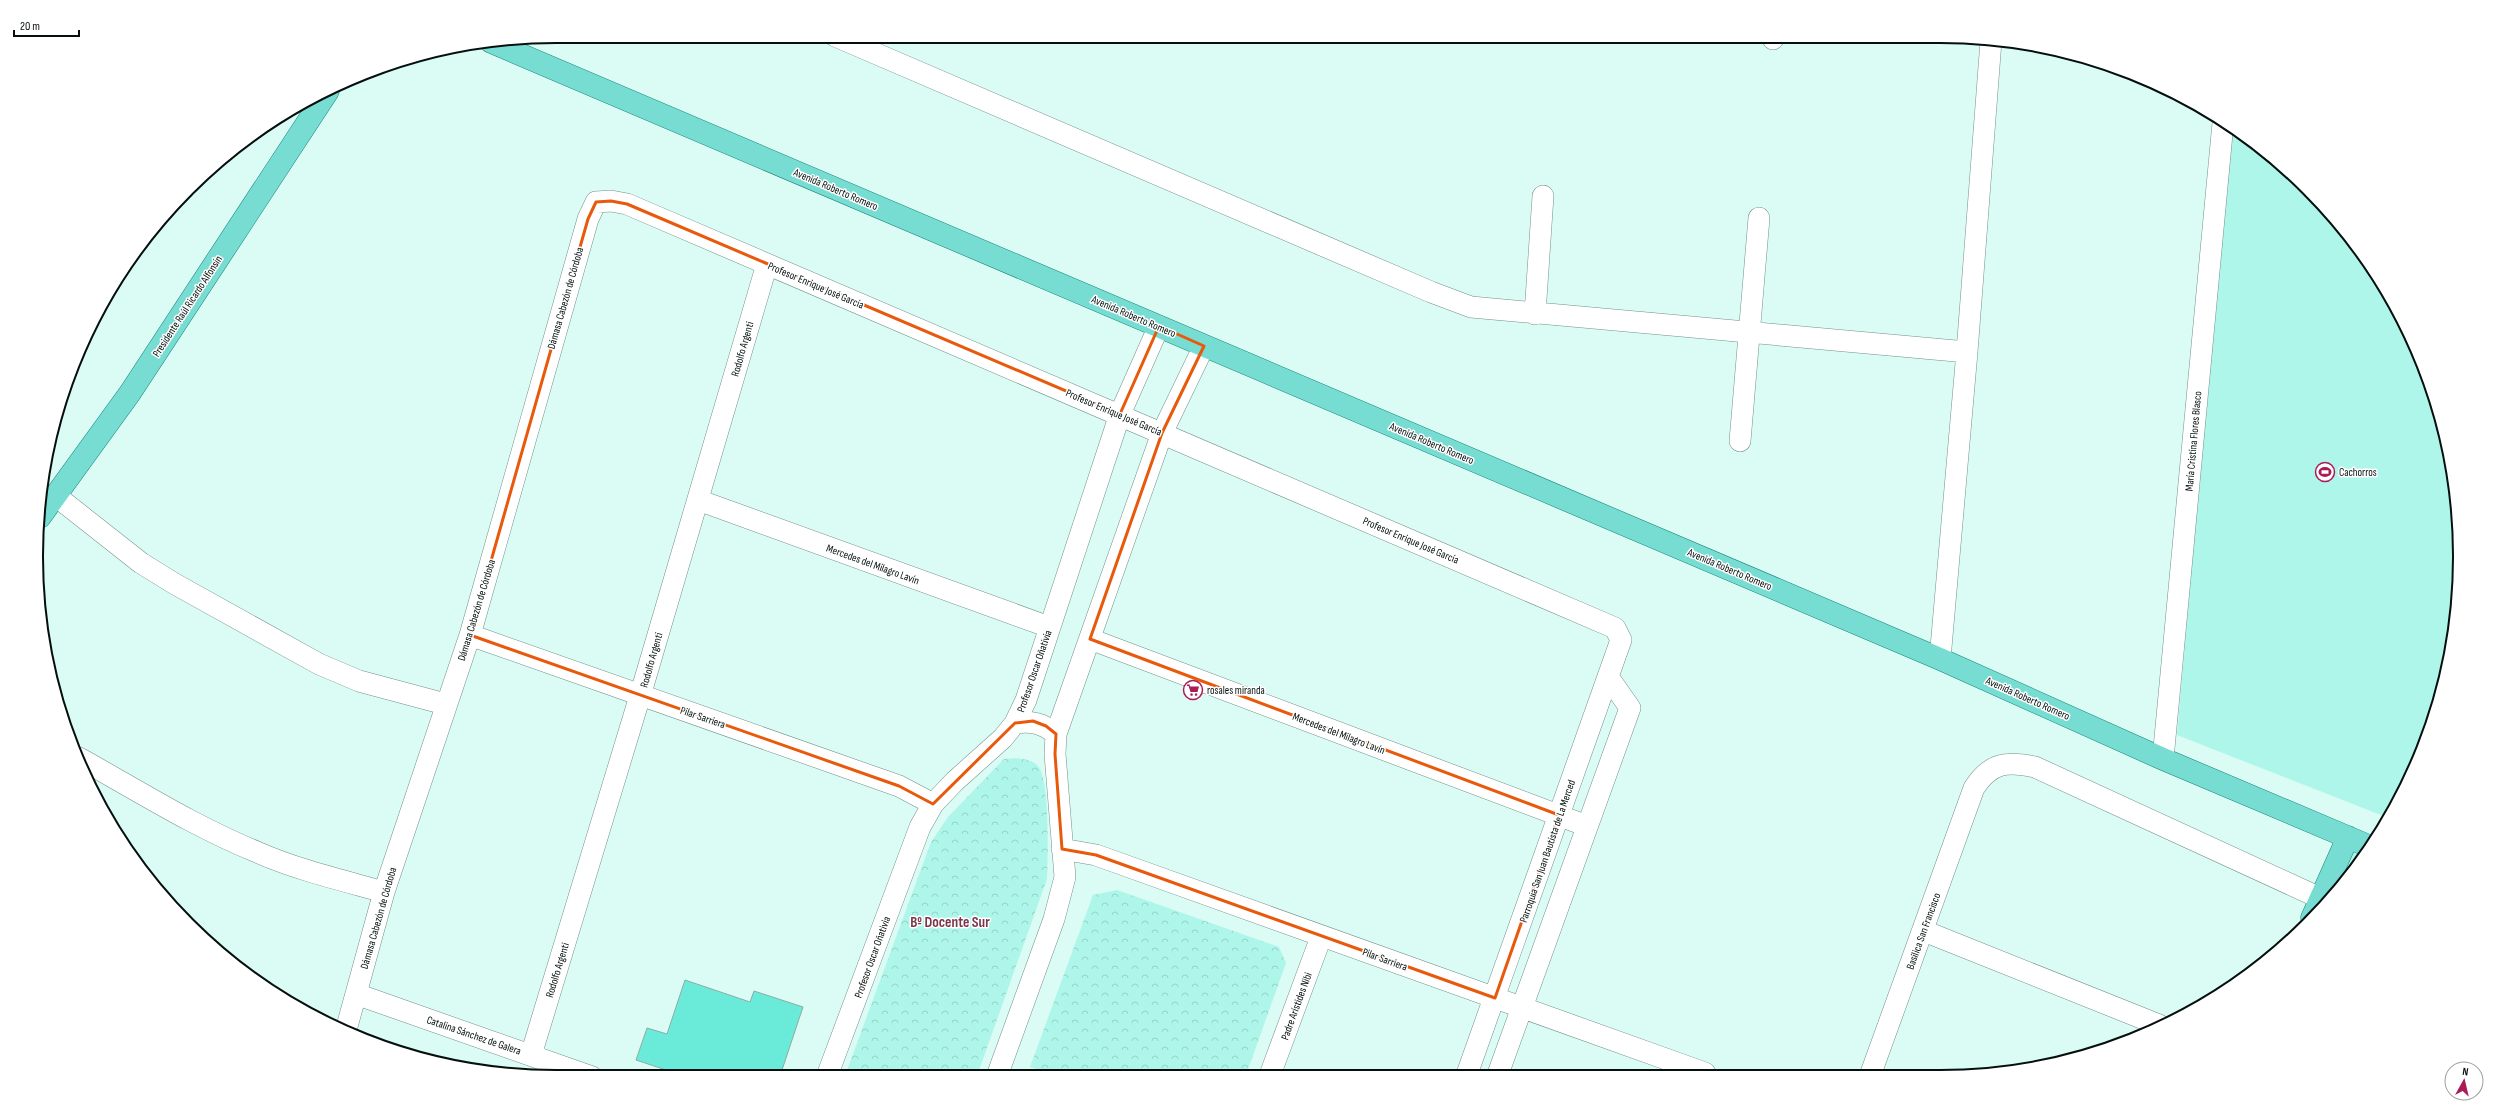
<svg xmlns="http://www.w3.org/2000/svg" width="2496" height="1113" viewBox="0 0 2496 1113" font-family="'Sofia Sans Condensed',sans-serif">
<style>
.grass{fill:#aff6ea}
.park{fill:url(#park-crowns)}
.building{fill:#6aead8;stroke:#8daca6}
.lines{fill:none;stroke-linecap:round;stroke-linejoin:round}
.minor-casing{stroke:#73918c;stroke-width:22}
.major-casing{stroke:#158579;stroke-width:23}
.minor{stroke:#fff;stroke-width:21}
.major{stroke:#77dcd1;stroke-width:22}
.marked{fill:none;stroke:#e8590c;stroke-width:3;stroke-linejoin:round}
.labels{text-anchor:middle;stroke-width:3;stroke-linejoin:round;paint-order:stroke}
.street-label{font-size:11px;fill:#05100e;stroke:#fff}
.poi-label{font-size:11px;fill:#05100e;stroke:#fff;text-anchor:start}
.district-label{font-size:15px;font-weight:bold;fill:#7c364b;stroke:#fff}
.rim{fill:none;stroke:#05100e;stroke-width:2}
</style>
<defs>
<pattern id="park-crowns" width="20" height="18" patternUnits="userSpaceOnUse"><rect width="20" height="18" fill="#aff6ea"/><path d="M2 6a3 3 0 1 1 6 0M12 15a3 3 0 1 1 6 0" fill="none" stroke="#95d2c8"/></pattern>
</defs>
<rect width="100%" height="100%" fill="#dbfbf5"/>
<path class="grass" d="M2230,127L2283,165L2353,240L2406,326L2442,422L2459,523L2456,625L2432,724L2386,817L2177,735Z
M2350,844L2368,852L2331,900Z"/>
<path class="park" d="M1016,758C1023,759 1033,760 1038,766C1050,780 1048,858 1047,879L977,1076H845L931,842L948,817L1004,759Z
M1117,890L1279,947L1286,963L1246,1075H1054L1030,1067L1093,895Z"/>
<path class="building" d="M685,980L750,1002L754,991L803,1007L780,1076L687,1077L636,1060L647,1028L667,1034Z"/>
<g class="lines">
<defs>
<path id="minor" d="M835,36L1431,292L1471,307L1967,352
M1773,39V36
M1535,314L1543,196
M1740,441L1759,218
M56,496L141,563L175,584L319,664L359,681L445,704
M698,500L1049,627
M470,635L899,786L933,804
M1090,639L1587,826
M1940,659L1967,352L1991,41
M1015,723C1033,721 1042,723 1056,734
M79,758C137,790 195,827 257,852C298,870 341,880 384,892
M2163,759L2223,123
M1062,849L1096,855L1705,1073
M1924,931L2159,1025
M356,994L592,1077
M346,1030L384,892L470,635L588,219L596,202L611,201L627,204L1615,628L1621,640L1467,1074
M531,1055L640,696L767,264
M1871,1073L1974,788C1991,762 2007,761 2035,767L2320,898
M1498,1074L1630,708L1609,678
M1270,1075L1321,937
M827,1076L920,827L933,804L955,781L1003,738L1015,723L1026,700L1120,414L1159,326
M997,1076L1054,919L1065,877L1055,754L1056,734L1162,433L1204,346"/>
<path id="major" d="M491,42L1940,659L2163,759L2371,847
M40,517L130,393L328,91
M2312,918L2348,837"/>
</defs>
<use href="#minor" class="minor-casing"/>
<use href="#major" class="major-casing"/>
<use href="#minor" class="minor"/>
<use href="#major" class="major"/>
</g>
<path class="marked" d="M611,201L627,204L1120,414L1159,326L1204,346L1162,433L1090,639L1559,815L1495,998L1096,855L1062,849L1055,754L1056,734L1046,726L1033,721L1015,723L933,804L899,786L470,635L588,219L596,202Z"/>
<defs>
<symbol id="stadium-ring" viewBox="-11 -11 22 22"><circle r="9.5" fill="#fff" stroke="#ab1b56" stroke-width="1.5"/><path d="M0-5a6.5 5 0 1 0 0 10a6.5 5 0 1 0 0-10ZM-3.5-1.8h7v3.6h-7Z" fill="#ab1b56"/></symbol>
<symbol id="supermarket-ring" viewBox="-11 -11 22 22"><circle r="9.5" fill="#fff" stroke="#ab1b56" stroke-width="1.5"/><path d="M-6-5.5h2.5l.6 2H6L4.5 2H-2.5L-4.4-4H-6ZM-1.5 3.2a1.3 1.3 0 1 0 .1 0ZM3 3.2a1.3 1.3 0 1 0 .1 0Z" fill="#ab1b56"/></symbol>
</defs>
<g fill-rule="evenodd">
<use href="#stadium-ring" x="2314" y="461" width="22" height="22"/>
<use href="#supermarket-ring" x="1182" y="679" width="22" height="22"/>
</g>
<g class="labels">
<g class="street-label">
<text transform="translate(836 189) rotate(23)" y="4">Avenida Roberto Romero</text>
<text transform="translate(816 285) rotate(23)" y="4">Profesor Enrique José García</text>
<text transform="translate(565 298) rotate(-74)" y="4">Dámasa Cabezón de Córdoba</text>
<text transform="translate(187 306) rotate(-57)" y="4">Presidente Raúl Ricardo Alfonsín</text>
<text transform="translate(1134 316) rotate(23)" y="4">Avenida Roberto Romero</text>
<text transform="translate(742 349) rotate(-74)" y="4">Rodolfo Argenti</text>
<text transform="translate(1114 412) rotate(23)" y="4">Profesor Enrique José García</text>
<text transform="translate(2193 441) rotate(-85)" y="4">María Cristina Flores Blasco</text>
<text transform="translate(1432 443) rotate(23)" y="4">Avenida Roberto Romero</text>
<text transform="translate(1411 540) rotate(23)" y="4">Profesor Enrique José García</text>
<text transform="translate(873 564) rotate(20)" y="4">Mercedes del Milagro Lavín</text>
<text transform="translate(1730 569) rotate(23)" y="4">Avenida Roberto Romero</text>
<text transform="translate(476 610) rotate(-73)" y="4">Dámasa Cabezón de Córdoba</text>
<text transform="translate(651 660) rotate(-74)" y="4">Rodolfo Argenti</text>
<text transform="translate(1034 671) rotate(-71)" y="4">Profesor Oscar Oñativia</text>
<text transform="translate(2028 698) rotate(24)" y="4">Avenida Roberto Romero</text>
<text transform="translate(703 717) rotate(19)" y="4">Pilar Sarriera</text>
<text transform="translate(1339 733) rotate(21)" y="4">Mercedes del Milagro Lavín</text>
<text transform="translate(1547 851) rotate(-71)" y="4">Parroquia San Juan Bautista de La Merced</text>
<text transform="translate(378 918) rotate(-74)" y="4">Dámasa Cabezón de Córdoba</text>
<text transform="translate(1923 931) rotate(-70)" y="4">Basílica San Francisco</text>
<text transform="translate(872 957) rotate(-70)" y="4">Profesor Oscar Oñativia</text>
<text transform="translate(1385 959) rotate(20)" y="4">Pilar Sarriera</text>
<text transform="translate(557 970) rotate(-73)" y="4">Rodolfo Argenti</text>
<text transform="translate(1296 1006) rotate(-70)" y="4">Padre Arístides Nibi</text>
<text transform="translate(474 1035) rotate(19)" y="4">Catalina Sánchez de Galera</text>
</g>
<g class="poi-label">
<text x="2339" y="476">Cachorros</text>
<text x="1207" y="694">rosales miranda</text>
</g>
<g class="district-label">
<text x="950" y="927">Bº Docente Sur</text>
</g>
</g>
<path d="M0 0H2496V1113H0ZM556 43H1940A513 513 0 0 1 2453 556V557A513 513 0 0 1 1940 1070H556A513 513 0 0 1 43 557V556A513 513 0 0 1 556 43Z" fill="#fff" fill-rule="evenodd"/>
<path class="rim" d="M556 43H1940A513 513 0 0 1 2453 556V557A513 513 0 0 1 1940 1070H556A513 513 0 0 1 43 557V556A513 513 0 0 1 556 43Z"/>
<g transform="translate(2464 1081) rotate(8)"><circle r="19" fill="#ffffff" stroke="#9b9f9f"/>
<path d="M0-3L7 15L0 10L-7 15Z" fill="#ab1b56"/>
<text y="-6" font-size="11" font-weight="bold" text-anchor="middle" fill="#05100e">N</text>
</g>
<path d="M14 30v6h65v-6" fill="none" stroke="#05100e" stroke-width="2"/>
<text x="20" y="30" font-size="12" fill="#05100e" stroke="#ffffff" stroke-width="3" paint-order="stroke">20 m</text>
</svg>
